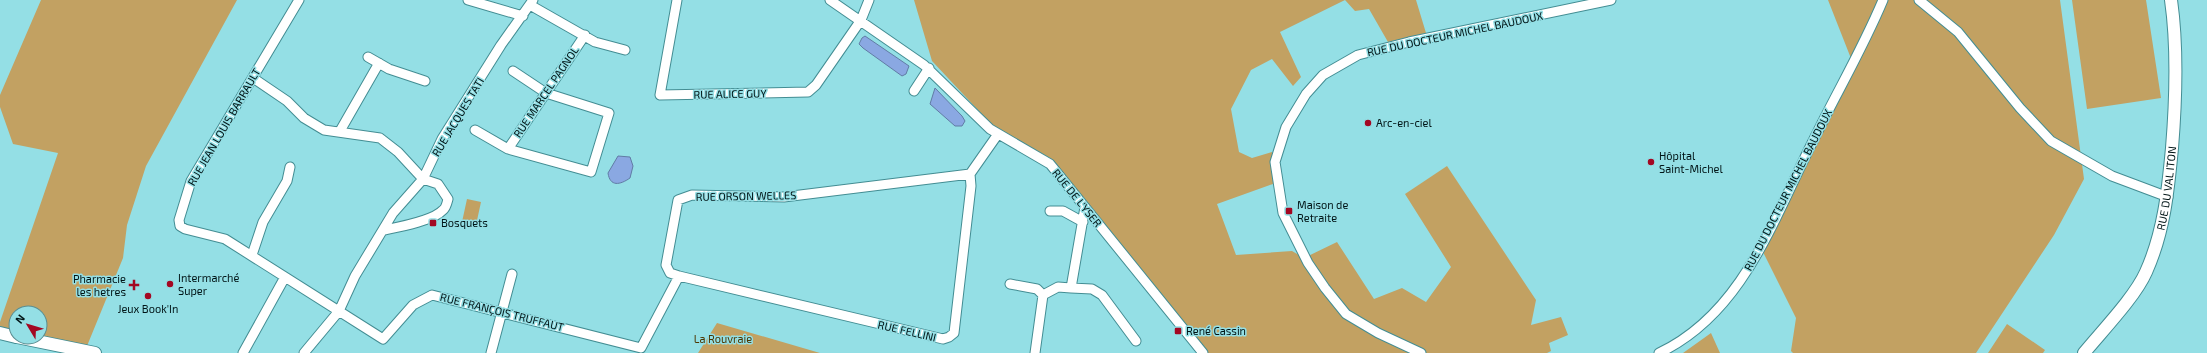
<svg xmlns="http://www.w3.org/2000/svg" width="2207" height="353" viewBox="0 0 2207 353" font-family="'Exo 2',sans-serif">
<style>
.green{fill:#c2a162}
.water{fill:#8aa8e2;stroke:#617ca5}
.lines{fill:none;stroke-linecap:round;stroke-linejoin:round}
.minor-casing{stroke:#438d93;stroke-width:11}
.tertiary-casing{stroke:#438d93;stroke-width:14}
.minor{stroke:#fff;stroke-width:9}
.tertiary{stroke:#fff;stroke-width:12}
.poi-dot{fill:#a30722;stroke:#94dfe5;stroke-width:1.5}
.labels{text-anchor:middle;stroke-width:3;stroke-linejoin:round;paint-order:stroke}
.street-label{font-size:11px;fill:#001416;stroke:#94dfe5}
.poi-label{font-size:11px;fill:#001416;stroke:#94dfe5;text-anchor:start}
.park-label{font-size:11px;fill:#4c3500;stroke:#94dfe5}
</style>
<rect width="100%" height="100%" fill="#94dfe5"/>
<path class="green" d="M41,0H237L146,166L127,225L123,258L87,346L40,337V313H16V334L0,332V322L58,153L13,144L0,107V95Z
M914,0H1416L1426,33L1388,42L1369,9L1355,11L1345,0L1280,32L1301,77L1293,86L1272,59L1251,70L1231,109L1239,152L1252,158L1272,152L1273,184L1217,204L1236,255L1292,251L1304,258L1337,242L1374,299L1402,288L1426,302L1451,267L1405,194L1447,166L1536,300L1531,325L1561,317L1568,335L1549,343L1551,351L1547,353H1205L1158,296L1050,158L993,126L932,61Z
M1828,0H2060L2084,179L2054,235L1976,353H1793L1791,351L1796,318L1763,252L1852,61Z
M2072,0H2146L2161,98L2087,109Z
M467,199L481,202L476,225L462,222Z
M717,323L820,353H698Z
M2007,324L2045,350L2043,353H1988Z
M1711,333L1720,353H1683Z"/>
<path class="water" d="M865,36L909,66L906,74L902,76L863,48L859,44L862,38Z
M935,88L962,116L965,121L962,126H955L930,104Z
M618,156L630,157L633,166L630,178C620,185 610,187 608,173Z"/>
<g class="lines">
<defs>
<path id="minor" d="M299,0L191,181L179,220L180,226L185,229L225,239L383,339L413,305L432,295L641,348L679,276
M468,0L523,16
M677,0L660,95L808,92L816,85L861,20L869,0
M830,0L924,65L990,129L1050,164L1203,353
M1919,0L1958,32L2020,108L2051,141L2112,176L2168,197
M530,5L595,42L625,50
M368,57L389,69L425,81
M253,78L287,101L304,118L324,130L380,138L398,152L423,179L438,184L448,199C447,203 446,208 443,210C433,221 399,227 384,230
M914,91L929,68
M475,130L508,149L591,172L609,113L546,93L513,71
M340,131L379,63
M508,149L585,35
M970,174L784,197L692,195L678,200L666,265L670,273L679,276L943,339L949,337L954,333L971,186L970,174L998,134
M1050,211H1063L1083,222
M252,255L263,222L287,181L290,167
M1010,284L1037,289L1043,295
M1071,288L1092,289L1102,295L1136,341
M243,353L285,277
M304,353L339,311L355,276L393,213L423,179L442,139L501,45L533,0
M491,353L512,274
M1035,353L1043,295L1058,287L1071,288L1085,207
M1421,353L1378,333L1346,314L1325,288L1308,263L1283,213L1275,162L1286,127L1306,94L1323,75L1358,55L1409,42L1611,0
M1659,353C1744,313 1774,217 1814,139C1837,92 1863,48 1883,0"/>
<g id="tertiary">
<path d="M0,333L16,337"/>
<path d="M17,337L95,353"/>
<path id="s1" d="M2084,353C2102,331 2135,297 2146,272C2164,232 2168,191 2172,148C2176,99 2178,49 2171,0"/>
</g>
</defs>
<use href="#minor" class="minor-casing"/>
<use href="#tertiary" class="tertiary-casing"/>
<use href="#minor" class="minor"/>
<use href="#tertiary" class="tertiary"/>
</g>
<g class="poi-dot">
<circle cx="1368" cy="123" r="4"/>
<circle cx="1651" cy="162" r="4"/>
<rect x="1285" y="207" width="8" height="8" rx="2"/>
<rect x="429" y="219" width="8" height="8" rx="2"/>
<circle cx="170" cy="284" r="4"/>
<path d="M132 279h4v4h4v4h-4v4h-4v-4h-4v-4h4z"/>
<circle cx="148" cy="296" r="4"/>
<rect x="1174" y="327" width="8" height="8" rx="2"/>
</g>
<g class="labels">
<g class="street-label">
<text transform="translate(1455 34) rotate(-12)" y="4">RUE DU DOCTEUR MICHEL BAUDOUX</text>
<text transform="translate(546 92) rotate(-56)" y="4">RUE MARCEL PAGNOL</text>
<text transform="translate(730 94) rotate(-1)" y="4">RUE ALICE GUY</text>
<text transform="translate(458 117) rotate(-59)" y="4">RUE JACQUES TATI</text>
<text transform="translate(224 127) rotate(-60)" y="4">RUE JEAN LOUIS BARRAULT</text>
<text dy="4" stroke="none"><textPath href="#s1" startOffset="189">RUE DU VAL ITON</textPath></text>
<text transform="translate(1788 190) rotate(-63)" y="4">RUE DU DOCTEUR MICHEL BAUDOUX</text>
<text transform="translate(746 196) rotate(-1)" y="4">RUE ORSON WELLES</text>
<text transform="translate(1077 198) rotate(51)" y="4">RUE DE L'YSER</text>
<text transform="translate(502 312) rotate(14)" y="4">RUE FRANÇOIS TRUFFAUT</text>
<text transform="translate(907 331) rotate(13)" y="4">RUE FELLINI</text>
</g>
<g class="poi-label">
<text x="1376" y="127">Arc-en-ciel</text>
<text x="1659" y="160">Hôpital<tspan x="1659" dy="13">Saint-Michel</tspan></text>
<text x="1297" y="209">Maison de<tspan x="1297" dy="13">Retraite</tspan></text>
<text x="441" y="227">Bosquets</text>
<text x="178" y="282">Intermarché<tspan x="178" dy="13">Super</tspan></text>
<text x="126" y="283" text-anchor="end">Pharmacie<tspan x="126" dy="13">les hetres</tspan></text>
<text x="148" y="313" text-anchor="middle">Jeux Book'In</text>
<text x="1186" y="335">René Cassin</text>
</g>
<g class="park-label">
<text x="723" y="343">La Rouvraie</text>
</g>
</g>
<g transform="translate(28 325) rotate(308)"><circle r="19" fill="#94dfe5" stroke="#598e92"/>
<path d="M0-3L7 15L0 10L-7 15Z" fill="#a30722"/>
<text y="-6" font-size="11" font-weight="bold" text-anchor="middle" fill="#001416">N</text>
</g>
</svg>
